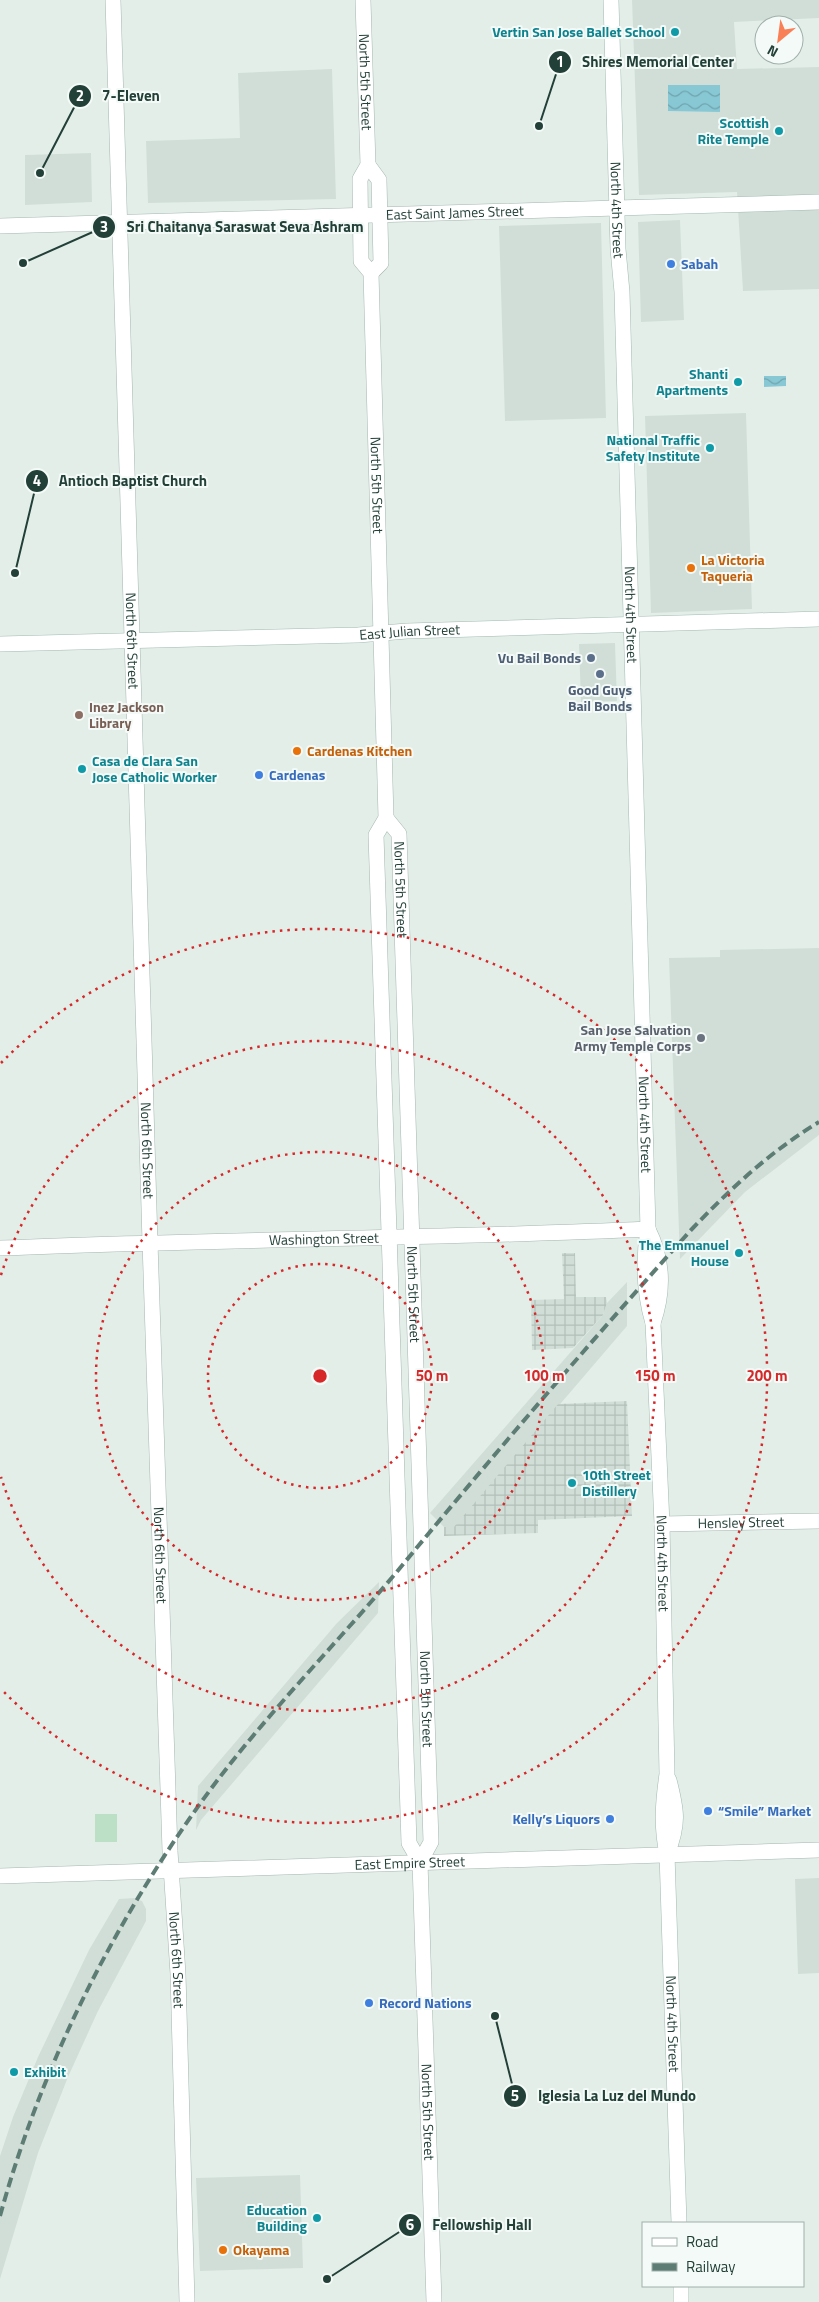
<svg xmlns="http://www.w3.org/2000/svg" width="819" height="2302" viewBox="0 0 819 2302" font-family="'Titillium Web',sans-serif">
<style>
.built{fill:#d1ded8}
.industrial{fill:url(#industrial-grid)}
.garden{fill:#bbe0c5}
.water{fill:url(#water-waves)}
.lines{fill:none;stroke-linecap:round;stroke-linejoin:round}
.minor-casing{stroke:#a5b6b0;stroke-width:16}
.tertiary-casing{stroke:#a5b6b0;stroke-width:16}
.secondary-casing{stroke:#a1bab1;stroke-width:16}
.minor{stroke:#fff;stroke-width:15}
.tertiary{stroke:#fff;stroke-width:15}
.secondary{stroke:#fff;stroke-width:15}
.rail{stroke:#5c7c74;stroke-width:4;stroke-dasharray:10 5;stroke-linecap:butt}
.ring{fill:none;stroke:#d62828;stroke-width:2.5;stroke-dasharray:2.5 5}
.culture-dot{fill:#0f9aa8;stroke:#f4faf7;stroke-width:2}
.shop-dot{fill:#3f7fe0;stroke:#f4faf7;stroke-width:2}
.food-dot{fill:#e8710a;stroke:#f4faf7;stroke-width:2}
.service-dot{fill:#5c6f8a;stroke:#f4faf7;stroke-width:2}
.education-dot{fill:#8d6e63;stroke:#f4faf7;stroke-width:2}
.worship-dot{fill:#6b7280;stroke:#f4faf7;stroke-width:2}
.labels{text-anchor:middle;stroke-width:4;stroke-linejoin:round;paint-order:stroke}
.culture-label{font-size:14px;font-weight:bold;fill:#0d838f;stroke:#f4faf7;text-anchor:end}
.street-label{font-size:14px;fill:#224038;stroke:#f4faf7}
.shop-label{font-size:14px;font-weight:bold;fill:#366cbe;stroke:#f4faf7;text-anchor:start}
.food-label{font-size:14px;font-weight:bold;fill:#c56008;stroke:#f4faf7;text-anchor:start}
.service-label{font-size:14px;font-weight:bold;fill:#4e5e75;stroke:#f4faf7;text-anchor:end}
.education-label{font-size:14px;font-weight:bold;fill:#785e54;stroke:#f4faf7;text-anchor:start}
.worship-label{font-size:14px;font-weight:bold;fill:#5b616d;stroke:#f4faf7;text-anchor:end}
.centre{fill:#d62828;stroke:#f4faf7;stroke-width:2.5}
.ring-label{font-size:15px;text-anchor:middle;font-weight:bold;fill:#d62828;stroke:#f4faf7;stroke-width:4;stroke-linejoin:round;paint-order:stroke}
.leader{fill:none;stroke:#224038;stroke-width:2}
.callout-dot{fill:#224038;stroke:#f4faf7;stroke-width:2}
.mark-label{font-size:15px;text-anchor:middle;font-weight:bold;fill:#fff}
.callout-label{font-size:15px;text-anchor:middle;font-weight:bold;fill:#224038;stroke:#f4faf7;stroke-width:4;stroke-linejoin:round;paint-order:stroke}
</style>
<defs>
<pattern id="industrial-grid" width="8" height="8" patternUnits="userSpaceOnUse" patternTransform="scale(1.25)"><rect width="8" height="8" fill="#d1ded8"/><path d="M0 4h8M4 0v8" fill="none" stroke="#b3c0ba"/></pattern>
<pattern id="water-waves" width="16" height="10" patternUnits="userSpaceOnUse" patternTransform="scale(1.25)"><rect width="16" height="10" fill="#88c8d5"/><path d="M0 5q4-4 8 0t8 0" fill="none" stroke="#6fa4ae"/></pattern>
</defs>
<rect width="100%" height="100%" fill="#e3eee9"/>
<path class="built" d="M632,0H819V18L734,22L737,69L819,67V289L743,291L737,192L639,195Z
M332,69L336,199L148,203L146,141L240,138L238,73Z
M91,153L92,202L25,205V155Z
M680,220L684,320L641,322L638,222Z
M601,223L606,418L505,421L499,226Z
M746,413L752,609L651,613L645,416Z
M615,643L617,701L581,702L579,644Z
M819,948V1135L745,1192L680,1259L669,958L720,957V950Z
M627,1282V1326L454,1528L444,1527L430,1513L603,1315L607,1303Z
M379,1582L378,1613L201,1820L196,1830L198,1786L337,1623Z
M819,1878V1973L798,1974L795,1879Z
M134,1898L142,1901L146,1909V1921L98,2011L68,2077L38,2153L0,2279V2156L13,2117L38,2057L89,1950L119,1899Z
M300,2175L303,2268L200,2271L196,2178Z"/>
<path class="industrial" d="M562,1253H575L576,1297H606L607,1303L603,1315L573,1348L532,1350L531,1300L564,1299Z
M627,1401L632,1516L538,1520V1533L444,1536V1527H454L558,1404Z"/>
<path class="garden" d="M95,1814H117V1842H95Z"/>
<path class="water" d="M668,85H720V112L668,111Z
M764,376H786V386L764,387Z"/>
<g class="lines">
<defs>
<g id="minor">
<path id="s1" d="M113,0L150,1242L170,1851L178,1974L187,2302"/>
<path id="s2" d="M0,1248C216,1239 432,1239 648,1229"/>
<path id="s3" d="M662,1524L819,1521"/>
<path id="s4" d="M420,1862L434,2302"/>
</g>
<g id="tertiary">
<path id="s5" d="M363,0L368,165L360,179L361,261L371,273L386,818L376,835L409,1843L420,1862"/>
<path d="M368,165L379,180L381,263L371,273"/>
<path id="s6" d="M0,226L617,208"/>
<path id="s7" d="M386,818L399,834L431,1842L420,1862"/>
<path id="s8" d="M0,1876L819,1850"/>
</g>
<g id="secondary">
<path id="s9" d="M611,0L618,249L622,292L648,1229C643,1261 644,1293 653,1323L662,1524L667,1774C663,1802 661,1826 667,1854L679,2223"/>
<path d="M617,208L819,202"/>
<path id="s10" d="M0,644L358,635L407,631L819,619"/>
<path d="M648,1229C663,1259 664,1291 653,1323"/>
<path d="M667,1854C679,1824 677,1811 669,1780"/>
<path d="M681,2286V2302"/>
</g>
</defs>
<use href="#minor" class="minor-casing"/>
<use href="#tertiary" class="tertiary-casing"/>
<use href="#secondary" class="secondary-casing"/>
<use href="#minor" class="minor"/>
<use href="#tertiary" class="tertiary"/>
<use href="#secondary" class="secondary"/>
<path class="rail" d="M0,2216C41,2067 112,1926 202,1801C262,1718 335,1646 400,1568C495,1453 592,1340 691,1230C730,1189 771,1151 819,1122"/>
</g>
<g class="ring">
<circle cx="320" cy="1376" r="112"/>
<circle cx="320" cy="1376" r="224"/>
<path d="M1 1275A335 335 0 1 1 1 1477"/>
<path d="M1 1063A447 447 0 1 1 1 1689"/>
</g>
<g class="culture-dot">
<circle cx="675" cy="32" r="5"/>
<circle cx="779" cy="131" r="5"/>
<circle cx="738" cy="382" r="5"/>
<circle cx="710" cy="448" r="5"/>
<circle cx="82" cy="769" r="5"/>
<circle cx="739" cy="1253" r="5"/>
<circle cx="572" cy="1483" r="5"/>
<circle cx="14" cy="2072" r="5"/>
<circle cx="317" cy="2218" r="5"/>
</g>
<g class="shop-dot">
<circle cx="671" cy="264" r="5"/>
<circle cx="259" cy="775" r="5"/>
<circle cx="708" cy="1811" r="5"/>
<circle cx="610" cy="1819" r="5"/>
<circle cx="369" cy="2003" r="5"/>
</g>
<g class="food-dot">
<circle cx="691" cy="568" r="5"/>
<circle cx="297" cy="751" r="5"/>
<circle cx="223" cy="2250" r="5"/>
</g>
<g class="service-dot">
<circle cx="591" cy="658" r="5"/>
<circle cx="600" cy="674" r="5"/>
</g>
<circle class="education-dot" cx="79" cy="715" r="5"/>
<circle class="worship-dot" cx="701" cy="1038" r="5"/>
<g class="labels">
<g class="culture-label">
<text x="665" y="37">Vertin San Jose Ballet School</text>
<text x="769" y="128">Scottish<tspan x="769" dy="16">Rite Temple</tspan></text>
<text x="728" y="379">Shanti<tspan x="728" dy="16">Apartments</tspan></text>
<text x="700" y="445">National Traffic<tspan x="700" dy="16">Safety Institute</tspan></text>
<text x="92" y="766" text-anchor="start">Casa de Clara San<tspan x="92" dy="16">Jose Catholic Worker</tspan></text>
<text x="729" y="1250">The Emmanuel<tspan x="729" dy="16">House</tspan></text>
<text x="582" y="1480" text-anchor="start">10th Street<tspan x="582" dy="16">Distillery</tspan></text>
<text x="24" y="2077" text-anchor="start">Exhibit</text>
<text x="307" y="2215">Education<tspan x="307" dy="16">Building</tspan></text>
</g>
<g class="street-label">
<text dy="5" stroke="none"><textPath href="#s5" startOffset="82">North 5th Street</textPath></text>
<text dy="5" stroke="none"><textPath href="#s9" startOffset="210">North 4th Street</textPath></text>
<text dy="5" stroke="none"><textPath href="#s6" startOffset="455">East Saint James Street</textPath></text>
<text dy="5" stroke="none"><textPath href="#s5" startOffset="491">North 5th Street</textPath></text>
<text dy="5" stroke="none"><textPath href="#s9" startOffset="615">North 4th Street</textPath></text>
<text dy="5" stroke="none"><textPath href="#s10" startOffset="410">East Julian Street</textPath></text>
<text dy="5" stroke="none"><textPath href="#s1" startOffset="641">North 6th Street</textPath></text>
<text dy="5" stroke="none"><textPath href="#s7" startOffset="76">North 5th Street</textPath></text>
<text dy="5" stroke="none"><textPath href="#s9" startOffset="1125">North 4th Street</textPath></text>
<text dy="5" stroke="none"><textPath href="#s1" startOffset="1151">North 6th Street</textPath></text>
<text dy="5" stroke="none"><textPath href="#s2" startOffset="324">Washington Street</textPath></text>
<text dy="5" stroke="none"><textPath href="#s7" startOffset="481">North 5th Street</textPath></text>
<text dy="5" stroke="none"><textPath href="#s3" startOffset="79">Hensley Street</textPath></text>
<text dy="5" stroke="none"><textPath href="#s1" startOffset="1556">North 6th Street</textPath></text>
<text dy="5" stroke="none"><textPath href="#s9" startOffset="1565">North 4th Street</textPath></text>
<text dy="5" stroke="none"><textPath href="#s7" startOffset="886">North 5th Street</textPath></text>
<text dy="5" stroke="none"><textPath href="#s8" startOffset="410">East Empire Street</textPath></text>
<text dy="5" stroke="none"><textPath href="#s1" startOffset="1961">North 6th Street</textPath></text>
<text dy="5" stroke="none"><textPath href="#s9" startOffset="2026">North 4th Street</textPath></text>
<text dy="5" stroke="none"><textPath href="#s4" startOffset="250">North 5th Street</textPath></text>
</g>
<g class="shop-label">
<text x="681" y="269">Sabah</text>
<text x="269" y="780">Cardenas</text>
<text x="718" y="1816">“Smile” Market</text>
<text x="600" y="1824" text-anchor="end">Kelly’s Liquors</text>
<text x="379" y="2008">Record Nations</text>
</g>
<g class="food-label">
<text x="701" y="565">La Victoria<tspan x="701" dy="16">Taqueria</tspan></text>
<text x="307" y="756">Cardenas Kitchen</text>
<text x="233" y="2255">Okayama</text>
</g>
<g class="service-label">
<text x="581" y="663">Vu Bail Bonds</text>
<text x="600" y="695" text-anchor="middle">Good Guys<tspan x="600" dy="16">Bail Bonds</tspan></text>
</g>
<g class="education-label">
<text x="89" y="712">Inez Jackson<tspan x="89" dy="16">Library</tspan></text>
</g>
<g class="worship-label">
<text x="691" y="1035">San Jose Salvation<tspan x="691" dy="16">Army Temple Corps</tspan></text>
</g>
</g>
<circle cx="320" cy="1376" r="8" class="centre"/>
<g class="ring-label">
<text x="432" y="1381">50 m</text>
<text x="544" y="1381">100 m</text>
<text x="655" y="1381">150 m</text>
<text x="767" y="1381">200 m</text>
</g>
<path class="leader" d="M539 126L560 62M40 173L80 96M23 263L104 227M15 573L37 481M495 2016L515 2096M327 2279L410 2225"/>
<g class="callout-dot">
<circle cx="539" cy="126" r="5"/>
<circle cx="40" cy="173" r="5"/>
<circle cx="23" cy="263" r="5"/>
<circle cx="15" cy="573" r="5"/>
<circle cx="495" cy="2016" r="5"/>
<circle cx="327" cy="2279" r="5"/>
<circle cx="560" cy="62" r="12"/>
<circle cx="80" cy="96" r="12"/>
<circle cx="104" cy="227" r="12"/>
<circle cx="37" cy="481" r="12"/>
<circle cx="515" cy="2096" r="12"/>
<circle cx="410" cy="2225" r="12"/>
</g>
<g class="mark-label">
<text x="560" y="67">1</text>
<text x="80" y="101">2</text>
<text x="104" y="232">3</text>
<text x="37" y="486">4</text>
<text x="515" y="2101">5</text>
<text x="410" y="2230">6</text>
</g>
<g class="callout-label">
<text x="658" y="67">Shires Memorial Center</text>
<text x="131" y="101">7-Eleven</text>
<text x="245" y="232">Sri Chaitanya Saraswat Seva Ashram</text>
<text x="133" y="486">Antioch Baptist Church</text>
<text x="617" y="2101">Iglesia La Luz del Mundo</text>
<text x="482" y="2230">Fellowship Hall</text>
</g>
<rect x="642" y="2222" width="162" height="65" fill="#f4faf7" stroke="#a0b0ab"/>
<rect x="652" y="2238" width="25" height="8" fill="#ffffff" stroke="#a0b0ab"/>
<text x="686" y="2247" font-size="15" fill="#224038">Road</text>
<rect x="652" y="2263" width="25" height="8" fill="#5c7c74" stroke="#a0b0ab"/>
<text x="686" y="2272" font-size="15" fill="#224038">Railway</text>
<g transform="translate(779 40) rotate(209)"><circle r="24" fill="#f4faf7" stroke="#a0b0ab"/>
<path d="M0-4L9 19L0 12L-9 19Z" fill="#f98056"/>
<text y="-8" font-size="14" font-weight="bold" text-anchor="middle" fill="#224038">N</text>
</g>
</svg>
